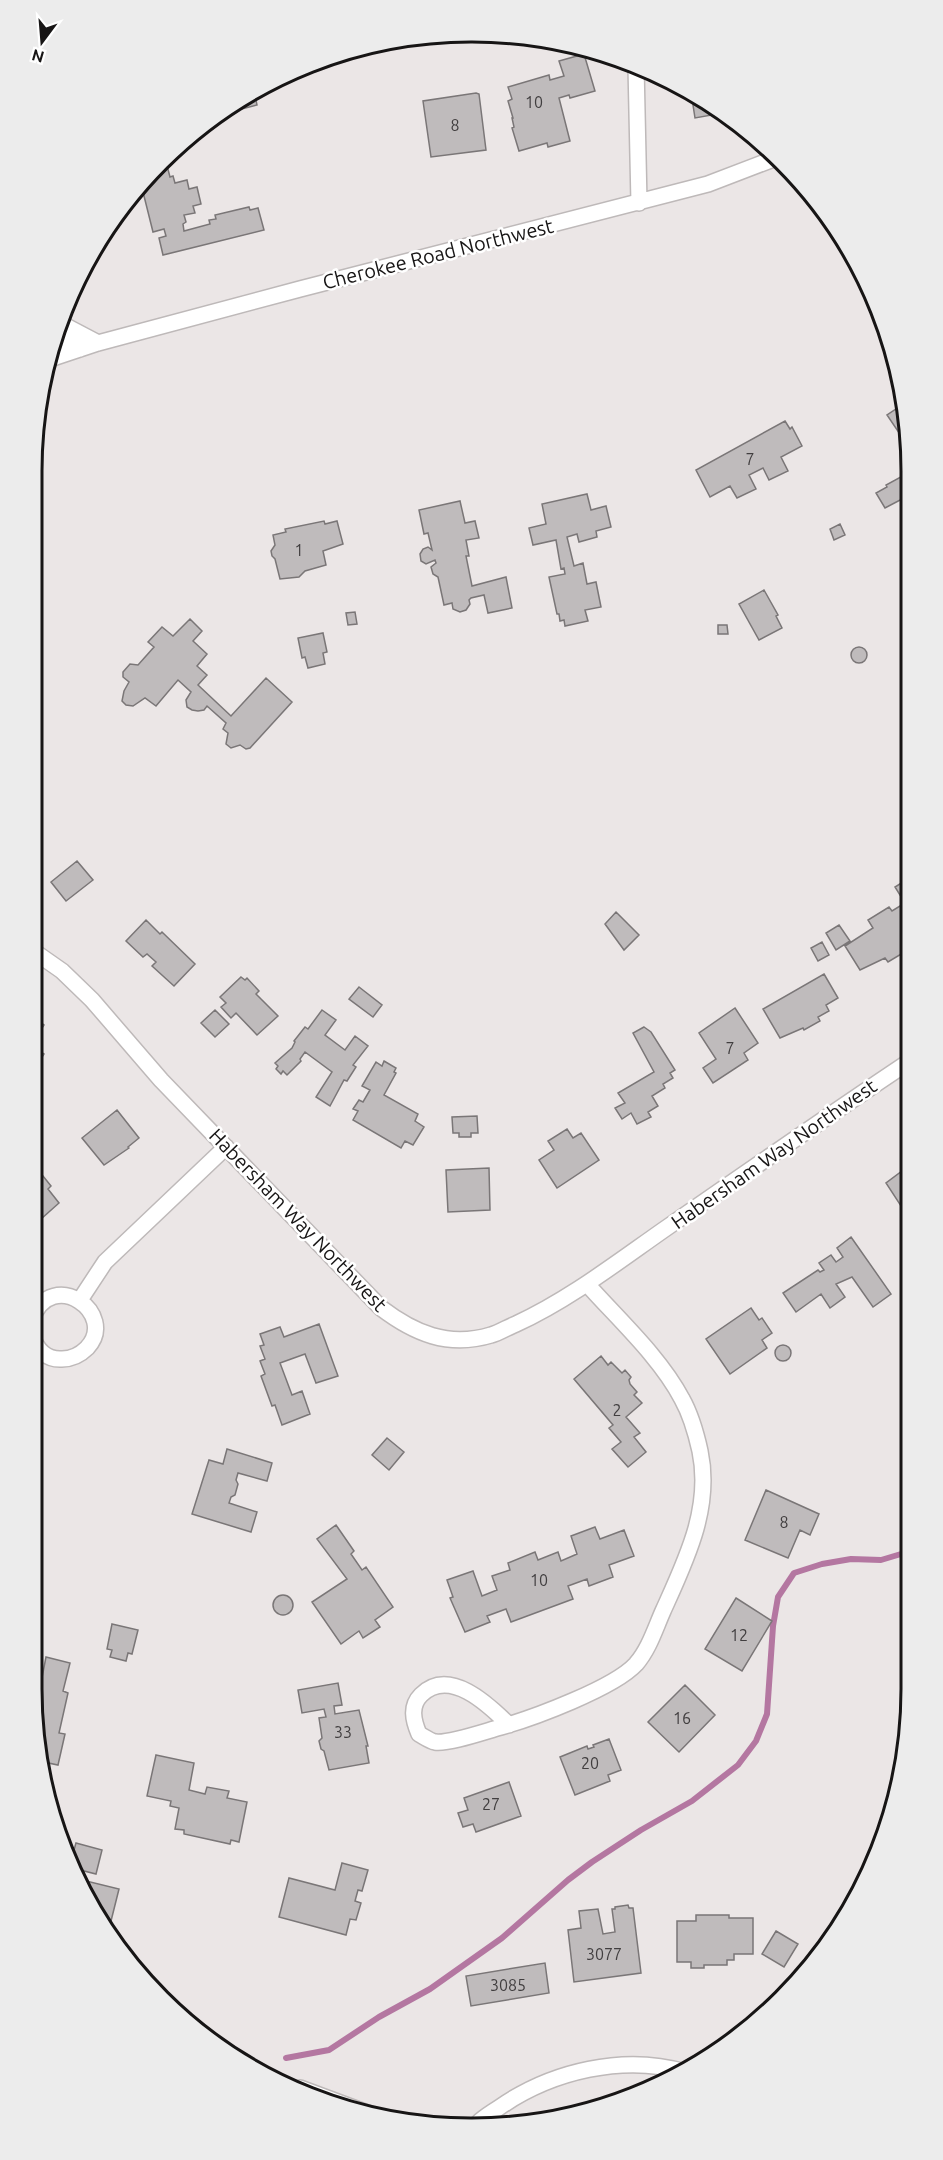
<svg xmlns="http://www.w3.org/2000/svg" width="943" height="2160" viewBox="0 0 943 2160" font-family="Ubuntu,sans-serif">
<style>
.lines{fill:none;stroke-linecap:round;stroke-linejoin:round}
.stream{stroke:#b477a1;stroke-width:6}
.building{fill:#bfbbbc;stroke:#7a7677;stroke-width:1.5}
.minor-casing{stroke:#beb9b9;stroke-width:18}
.minor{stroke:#fff;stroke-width:15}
.labels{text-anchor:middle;stroke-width:5;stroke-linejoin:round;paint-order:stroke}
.number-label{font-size:16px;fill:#413e3f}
.street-label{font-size:20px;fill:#171515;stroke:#fff}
.rim{fill:none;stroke:#171515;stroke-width:3}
</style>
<rect width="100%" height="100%" fill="#ebe6e6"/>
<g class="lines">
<path class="stream" d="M286,2058L329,2050L379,2017L430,1989L502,1938L568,1880L592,1862L641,1830L692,1801L738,1765L756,1741L767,1714L773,1626L778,1597L794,1573L822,1564L851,1559L881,1560L911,1551"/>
</g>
<path class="building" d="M584,54L595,91L570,98L569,95L559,98L570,141L548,147L547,143L519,151L512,128L514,127L512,118H513L508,101L512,99L508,87L549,75L550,80L564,76L559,61Z
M254,91L257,105L230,112L229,107Z
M476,93L479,94L486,150L431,157L423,101Z
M691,93L705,100L706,103H710L712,115L695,118L693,105L697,104L696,99L692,100Z
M165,158L170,177L173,176L175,183L187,180L189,189L197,187L201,204L193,206L195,213L184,215L186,222L183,224L184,231L210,224L209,220L216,219L215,215L249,207L250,210L258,208L264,230L163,255L159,238L166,236L164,229L153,232L141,184L147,182L145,177Z
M905,403L908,414V446L887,415Z
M785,421L790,429L792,427L802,446L781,457L788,471L769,480L763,468L749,475L756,489L737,498L730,486L710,497L696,470Z
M908,473V508L902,499L885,508L876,493L887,487L886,485Z
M587,494L591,510L606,506L611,527L596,531L597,537L579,542L577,534L567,537L574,566L583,563L587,584L596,582L601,607L585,610L588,621L565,626L564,620L560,621L559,614H557L549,577L565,574L564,568L561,569L556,540L533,545L529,528L546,524L542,504Z
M460,501L465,523L475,521L479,538L466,540L469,556H466L472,586L506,577L512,608L488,613L484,595L471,598L469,600L470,604L466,610L460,612L453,609L452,603L444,605L438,577L433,574L431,567L436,563L435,560L426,564L421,561L420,554L423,549L428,547L432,550L428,533L424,534L419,510Z
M324,521L325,524L337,521L343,544L323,551L326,565L305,571L299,577L280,579L275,559L272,556L271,551L275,545L273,535L286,532L285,529Z
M840,524L845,535L834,540L830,529Z
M764,590L778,615L776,616L782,628L759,640L739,604Z
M355,612L357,624L348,625L346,613Z
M190,619L202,631L193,641L207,654L197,666L207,675L198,685L231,716L266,678L292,702L250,748L246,749L240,745L231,748L226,744L228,733L223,729L226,723L207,706L204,710L198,711L192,710L187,707L186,700L191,692L178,680L156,706L145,698L133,706L126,705L122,701L124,691L129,682L123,677V672L130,664L138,665L154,647L148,642L162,627L173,636Z
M718,625H727L728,634H718Z
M323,633L327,652L323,653L325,664L308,668L305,657L302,658L298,638Z
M851 655a8 8 0 1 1 16 0a8 8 0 1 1-16 0Z
M77,861L93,880L66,901L51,882Z
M909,878V942L905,945L908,950L888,962L885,958L860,970L845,946L873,928L868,920L889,907L892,911L905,903L895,887Z
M616,912L639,935L624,950L605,924Z
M146,920L160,934L162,932L195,964L174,986L152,966L156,962L147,954L143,957L126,941Z
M839,925L850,941L836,950L826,933Z
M822,942L829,955L818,961L811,948Z
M824,974L838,998L826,1005L829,1011L818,1017L820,1021L804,1030L803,1028L780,1038L763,1009Z
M241,977L245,980L247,978L259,991L256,994L278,1016L257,1035L236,1013L231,1018L221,1007L226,1003L220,997Z
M359,987L382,1005L373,1017L349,999Z
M735,1008L758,1043L744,1053L748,1060L713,1083L703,1068L716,1059L699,1033Z
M215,1010L229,1024L215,1037L201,1023Z
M322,1010L336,1020L325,1035L345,1050L355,1036L368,1046L353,1065L356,1067L347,1081L344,1080L330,1106L316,1097L332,1072L305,1052L300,1059L301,1061L287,1075L283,1071L281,1074L276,1069L278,1066L275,1063L292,1048L295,1042L294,1041L305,1027L308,1029Z
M32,1016L44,1025L32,1044Z
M644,1027L651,1032L675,1070L670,1073L673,1078L663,1084L665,1088L652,1096L658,1106L648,1112L651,1117L637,1124L631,1113L622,1119L615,1108L625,1103L618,1093L654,1072L633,1033Z
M32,1046L44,1054L32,1073Z
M384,1061L396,1068L394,1072L396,1073L384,1095L418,1114L415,1121L424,1127L413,1145L405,1141L401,1148L353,1120L358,1111L353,1109L359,1100L363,1102L370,1090L362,1086L376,1062L382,1066Z
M117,1110L139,1138L128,1147L129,1148L104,1165L82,1138Z
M477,1116L478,1133H471V1137H459V1133H453L452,1117Z
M567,1129L573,1138L581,1133L599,1160L557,1188L539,1160L554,1150L548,1141Z
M910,1165V1208L906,1202L901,1206L886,1183Z
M489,1168L490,1210L448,1212L446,1170Z
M38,1176L40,1178L43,1176L51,1186L48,1189L59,1203L32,1227V1181Z
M851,1237L891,1294L873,1307L852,1277L836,1284L845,1297L830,1308L821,1294L796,1312L783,1293L818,1270L820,1272L824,1270L819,1263L831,1255L836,1262L843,1257L837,1248Z
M751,1308L759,1320L762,1318L772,1333L762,1340L767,1348L730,1374L706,1339Z
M319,1324L338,1376L316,1383L305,1354L280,1363L292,1395L302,1391L310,1414L282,1425L275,1405L272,1406L261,1376L265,1374L260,1361L265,1359L260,1346L264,1345L260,1334L280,1327L284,1337Z
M775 1353a8 8 0 1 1 16 0a8 8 0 1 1-16 0Z
M601,1356L608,1365L611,1362L622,1373L625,1370L631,1377L629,1380L630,1384L637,1392L634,1395L642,1403L626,1417L640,1433L634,1437L646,1452L628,1467L612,1449L621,1442L609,1428L613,1425L574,1379Z
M387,1438L404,1452L389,1470L372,1455Z
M227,1449L272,1463L267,1481L238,1473L236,1480L238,1484L235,1495L231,1497L229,1503L257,1512L251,1532L192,1514L209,1460L223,1464Z
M766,1490L819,1514L810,1535L800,1530L788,1558L745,1540Z
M336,1525L354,1551L351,1554L362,1570L366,1567L393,1607L375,1620L380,1627L363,1638L359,1631L341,1644L312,1602L347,1579L317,1539Z
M595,1527L600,1539L624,1530L634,1556L609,1565L613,1577L589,1586L587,1579L568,1586L573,1599L511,1622L506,1609L487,1616L490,1622L465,1632L450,1598L453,1597L447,1580L473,1571L482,1596L497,1590L492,1576L510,1570L508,1563L535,1552L538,1560L558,1552L561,1561L577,1554L571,1536Z
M273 1605a10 10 0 1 1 20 0a10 10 0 1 1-20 0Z
M736,1598L772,1621L742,1671L705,1649Z
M112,1624L138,1630L132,1654L128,1653L126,1661L110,1657L112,1650L107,1649Z
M46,1657L70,1663L63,1691L68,1693L59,1733L65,1734L58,1765L44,1762L35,1713Z
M338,1683L342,1705L334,1706L335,1714L359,1710L368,1746H366L369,1763L329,1770L324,1751L321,1749L319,1741L322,1738L319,1718L326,1717L324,1709L302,1713L298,1690Z
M685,1685L715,1715L679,1752L648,1722Z
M609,1739L621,1770L608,1775L610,1781L575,1795L560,1757L587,1746L588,1749L594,1747L593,1745Z
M156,1755L194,1763L189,1790L205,1794L207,1787L229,1791L227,1798L247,1802L239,1842L231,1840L230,1844L184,1834V1830L175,1829L179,1808L170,1806L171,1801L147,1796Z
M509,1782L521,1816L476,1832L473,1824L463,1827L458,1813L468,1810L464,1798Z
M76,1843L102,1850L96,1874L84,1871L82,1880L119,1889L111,1921L97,1917L90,1908L70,1864Z
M342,1863L368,1870L362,1891L358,1890L355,1901L361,1903L356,1920L350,1919L346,1935L279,1917L289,1878L335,1890Z
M628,1905L629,1908H633L641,1973L574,1982L568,1930L581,1928L579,1911L598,1909L603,1934L615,1932L612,1909H615V1907Z
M696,1915H729V1918H753V1954H734V1960H727V1965H704V1968H691V1962H677V1921H696Z
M776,1931L798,1944L784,1967L762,1954Z
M545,1963L549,1993L471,2006L466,1976Z"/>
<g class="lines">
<defs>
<path id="minor" d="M636,66L639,203
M58,322L98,343
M54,338L80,349
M50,359L98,343L300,289L708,184L776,158
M32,950L62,971L92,1000L161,1080L381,1308C414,1333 448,1348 491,1335C499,1333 508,1327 516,1324C568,1300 615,1264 662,1231C744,1174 826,1117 910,1061
M80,1300L105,1262L226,1147
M32,1336C37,1350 47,1360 62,1359C72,1359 80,1355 87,1348C119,1314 52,1266 32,1319
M509,1725C488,1704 449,1667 421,1695C410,1706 413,1720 419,1734C423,1736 430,1741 435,1742C449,1744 486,1731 501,1727C533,1718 614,1688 636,1664C649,1649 655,1629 663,1611C686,1560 712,1508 700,1451C696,1433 691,1415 682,1399C660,1357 618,1319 587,1284
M300,2088L386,2120
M478,2123C484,2117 493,2112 500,2107C552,2071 624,2054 685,2072"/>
</defs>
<use href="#minor" class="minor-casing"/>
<use href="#minor" class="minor"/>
</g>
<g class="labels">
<g class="number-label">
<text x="534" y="108">10</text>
<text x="455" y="131">8</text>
<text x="750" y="465">7</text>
<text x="299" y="556">1</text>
<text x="730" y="1054">7</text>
<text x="617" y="1416">2</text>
<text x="784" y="1528">8</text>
<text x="539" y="1586">10</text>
<text x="739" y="1641">12</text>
<text x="682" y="1724">16</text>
<text x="343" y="1738">33</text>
<text x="590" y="1769">20</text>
<text x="491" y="1810">27</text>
<text x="604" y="1960">3077</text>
<text x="508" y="1991">3085</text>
</g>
<g class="street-label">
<text transform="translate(438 254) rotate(-14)" y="7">Cherokee Road Northwest</text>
<text transform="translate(774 1154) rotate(-35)" y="7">Habersham Way Northwest</text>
<text transform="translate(298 1220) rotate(46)" y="7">Habersham Way Northwest</text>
</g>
</g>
<path d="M0 0H943V2160H0ZM471 42H472A429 429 0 0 1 901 471V1689A429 429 0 0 1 472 2118H471A429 429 0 0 1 42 1689V471A429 429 0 0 1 471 42Z" fill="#ececec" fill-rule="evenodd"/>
<path class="rim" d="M471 42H472A429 429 0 0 1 901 471V1689A429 429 0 0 1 472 2118H471A429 429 0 0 1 42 1689V471A429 429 0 0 1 471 42Z"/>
<g transform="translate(42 42) rotate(196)" stroke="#ffffff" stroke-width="4.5" paint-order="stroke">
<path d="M0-4.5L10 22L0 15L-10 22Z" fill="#171515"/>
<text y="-9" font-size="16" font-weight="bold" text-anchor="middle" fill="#171515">N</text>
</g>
</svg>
